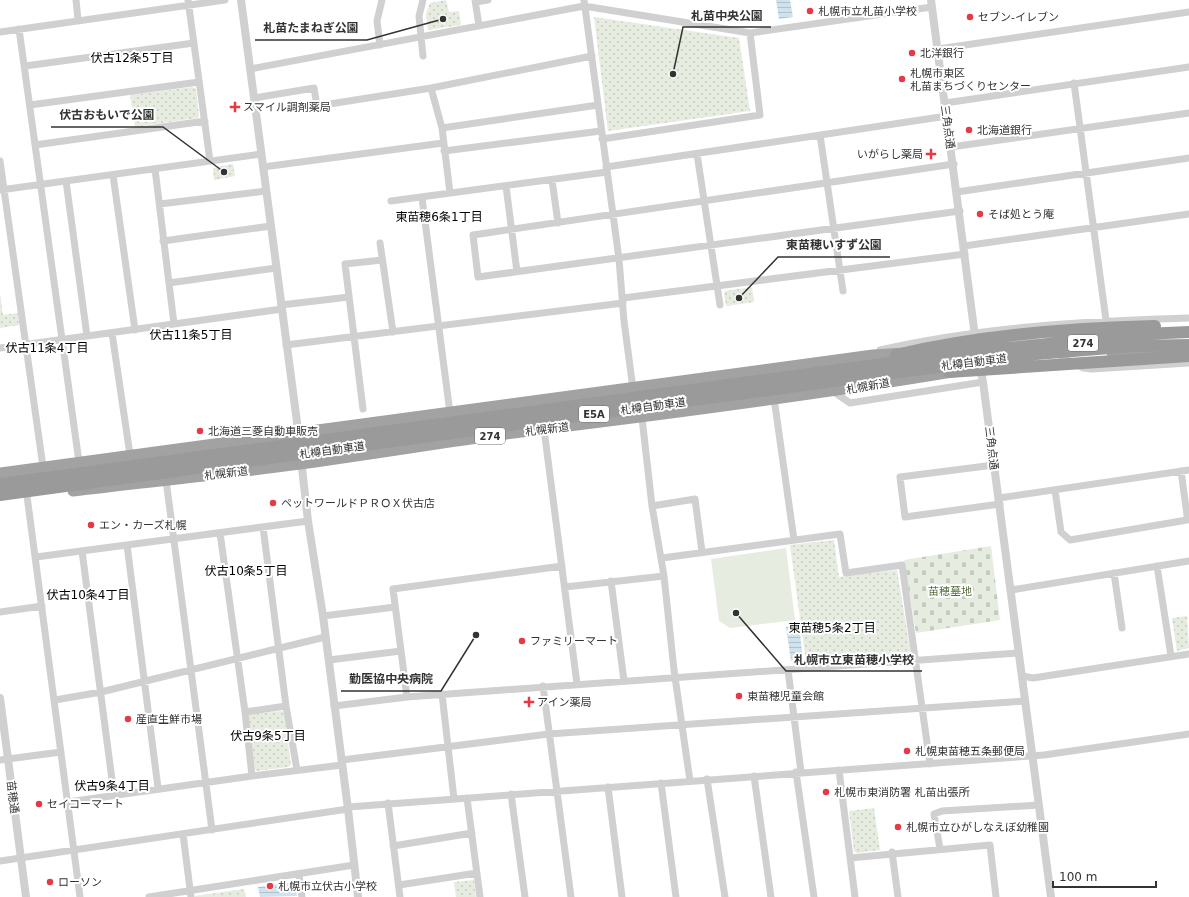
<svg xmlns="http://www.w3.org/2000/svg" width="1189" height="897" viewBox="0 0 1189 897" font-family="'DejaVu Sans','Noto Sans JP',sans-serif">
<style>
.green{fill:#e6ecdf}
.cemetery{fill:url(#cemetery-stones)}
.park{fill:url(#park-dots)}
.water{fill:url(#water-rules)}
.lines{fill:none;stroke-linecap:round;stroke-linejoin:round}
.minor{stroke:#d0d0d0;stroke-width:7}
.tertiary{stroke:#d0d0d0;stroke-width:8}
.trunk{stroke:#a2a2a2;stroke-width:11}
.motorway-bridge{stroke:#9a9a9a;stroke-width:12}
.poi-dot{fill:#e63946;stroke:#fff;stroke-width:1.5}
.labels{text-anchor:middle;stroke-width:4;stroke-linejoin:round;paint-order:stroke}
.shield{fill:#fff;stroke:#707070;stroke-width:1}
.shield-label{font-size:10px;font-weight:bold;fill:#333}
.poi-label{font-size:11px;fill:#333;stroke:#fff;text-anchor:start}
.street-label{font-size:11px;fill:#333;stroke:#fff}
.park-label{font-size:11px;fill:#56703f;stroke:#fff}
.neighbourhood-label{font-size:12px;fill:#000;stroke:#fff}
.leader{fill:none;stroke:#333;stroke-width:1.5}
.callout-dot{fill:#333;stroke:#fff;stroke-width:1.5}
.callout-label{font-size:12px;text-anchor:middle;font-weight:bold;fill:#333;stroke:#fff;stroke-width:4;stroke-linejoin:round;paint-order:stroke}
</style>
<defs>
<pattern id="cemetery-stones" width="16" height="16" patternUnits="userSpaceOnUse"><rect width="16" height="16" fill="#e6ecdf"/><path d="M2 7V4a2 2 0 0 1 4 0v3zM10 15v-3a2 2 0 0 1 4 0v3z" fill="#c6cbc0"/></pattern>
<pattern id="park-dots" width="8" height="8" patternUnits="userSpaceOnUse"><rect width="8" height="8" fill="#e6ecdf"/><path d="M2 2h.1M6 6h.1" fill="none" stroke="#c6cbc0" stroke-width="1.8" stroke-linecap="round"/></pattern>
<pattern id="water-rules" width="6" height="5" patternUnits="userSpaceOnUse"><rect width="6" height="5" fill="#cfe2ee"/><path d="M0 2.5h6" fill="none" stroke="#b2c2cd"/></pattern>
</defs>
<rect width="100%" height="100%" fill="#fff"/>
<path class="green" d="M786,548L795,620L730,628L719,621L711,559Z"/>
<path class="cemetery" d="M991,546L1000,620L916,633L904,560Z"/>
<path class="park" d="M446,0L449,12L459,11L461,25L428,30L426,14L430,3Z
M594,17L739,38L750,111L608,131Z
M192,87L196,89L199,116L197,118L135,127L130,95Z
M233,164L235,176L214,180L213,168Z
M752,287L754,302L726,306L724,293L725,291Z
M0,293L3,315L18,313L19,325L0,328Z
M834,540L839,577L897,570L911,655L806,662L790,545Z
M1187,616L1189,648L1177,651L1172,618Z
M282,711L284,713L291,765L288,767L257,771L255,769L248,717L250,714Z
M874,808L880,850L857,853L854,851L849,811Z
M474,880L476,897H456L454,882Z
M244,889L246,897H195V896Z"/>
<path class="water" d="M776,0H790L793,17L779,19Z
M799,625L803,659L791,661L786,627Z
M295,882L297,896L260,897L258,887Z"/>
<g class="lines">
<path class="minor" d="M76,0L78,20
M188,0L210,161
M423,0L419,16L423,56
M475,0L479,26
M584,0L619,259L624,321L633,389
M476,2L488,0
M19,29L79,462
M0,32L225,0
M380,45L377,21L382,0
M938,49L1189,12
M25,66L194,43
M250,69L584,6L750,33L932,7
M1074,83L1106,320
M431,88L442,128L450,193
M254,98L314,88L317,106L431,88L592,56
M945,103L1189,67
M30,105L199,82
M442,128L598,105
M820,135L843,291
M602,139L760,115L750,33
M35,145L205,121
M951,147L1189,113
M444,151L601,131
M697,154L720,305
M0,161L43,467
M954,164L473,235L478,277L960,211
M263,167L443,143
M606,167L947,116
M155,169L174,324
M113,175L135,330
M552,180L558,223
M66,181L87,336
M506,186L517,272
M0,190L261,154
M957,192L1189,158
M422,198L450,413
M391,201L607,172
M160,204L266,191
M163,241L271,226
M380,243L393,332
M964,246L1189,214
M169,283L276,268
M623,298L965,254
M281,305L349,297
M112,333L130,455
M286,345L623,303
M0,348L282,309
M880,350C981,327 1085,321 1189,318
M1062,357L1083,368L1092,369L1189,363
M834,392L850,403L983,382
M774,398L794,540
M363,409L345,264L382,260
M642,418L652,506L664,576L674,670L690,781
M544,429L577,684
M994,465L900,477L905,517L1000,504
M1181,471L1187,515H1189
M166,480L212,830
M1055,490L1061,532L1070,540L1187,520V515
M27,496L80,897
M999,498L1189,470
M652,506L695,499L702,552
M263,527L286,706L297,770
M220,533L245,712L252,776
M127,545L158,788
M82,551L114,795
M36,557L308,521
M662,558L840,534L846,573L902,565L930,764
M1157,566L1171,656
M1114,573L1122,628
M611,581L624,681
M565,587L664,576
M1011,590L1189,561
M0,612L42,606
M323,616L395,607
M329,660L401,651
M788,670L801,772
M1022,676L1033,678L1189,654
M543,686L571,897
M442,694L454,799
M407,697L393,589L562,566
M55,700L101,692L325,637
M334,706L407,697L1019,653
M245,712L286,706
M0,760L61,752
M342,760L549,734L1025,701
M839,770L855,897
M796,772L814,897
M754,776L771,897
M707,779L725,897
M661,783L676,897
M608,787L622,897
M511,794L525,897
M467,798L480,897
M68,802L252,776L342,765
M388,803L400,897
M348,807L1044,755L1189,734
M183,834L191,897
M393,846L472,833
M940,849L934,814L942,811L1039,805
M892,852L898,897
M850,858L990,845L996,897
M0,861L348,809
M299,875L302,897
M399,885L477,873
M149,897L354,865"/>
<path class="tertiary" d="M241,0L299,437
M931,0L976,344
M980,366L983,382L1051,897
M301,459L308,521L323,616L348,809L358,897
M0,698L26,897"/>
<path class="trunk" d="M1112,353H1162
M0,473L873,355L905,353
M73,491C149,482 225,474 300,464C382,453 463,439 544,429C683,412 820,394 958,371"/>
<path class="motorway-bridge" d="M896,355C981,335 1068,328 1155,326
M949,372L1189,356
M0,484L971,352L1144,334L1189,332
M0,495L1024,355L1134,346L1189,345"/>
</g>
<g class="poi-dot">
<circle cx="810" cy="11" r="4"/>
<circle cx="970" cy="17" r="4"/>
<circle cx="912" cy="53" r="4"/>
<circle cx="902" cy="79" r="4"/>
<path d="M233 101h4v4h4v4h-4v4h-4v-4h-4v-4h4z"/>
<circle cx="969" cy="130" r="4"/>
<path d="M929 148h4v4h4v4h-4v4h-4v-4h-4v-4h4z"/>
<circle cx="980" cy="214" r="4"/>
<circle cx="200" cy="431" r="4"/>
<circle cx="273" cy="503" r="4"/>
<circle cx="91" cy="525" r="4"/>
<circle cx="522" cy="641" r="4"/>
<circle cx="739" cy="696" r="4"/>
<path d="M527 696h4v4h4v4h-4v4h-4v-4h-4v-4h4z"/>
<circle cx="128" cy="719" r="4"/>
<circle cx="907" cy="751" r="4"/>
<circle cx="826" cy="792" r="4"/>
<circle cx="39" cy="804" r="4"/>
<circle cx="898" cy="827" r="4"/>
<circle cx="50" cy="882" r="4"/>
<circle cx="270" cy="886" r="4"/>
</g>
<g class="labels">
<g class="shield">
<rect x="1068" y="335" width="30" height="16" rx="3"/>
<rect x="579" y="406" width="30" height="16" rx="3"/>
<rect x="475" y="428" width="30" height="16" rx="3"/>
</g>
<g class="shield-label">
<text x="1083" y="347">274</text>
<text x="594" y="418">E5A</text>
<text x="490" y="440">274</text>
</g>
<g class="poi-label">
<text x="818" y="15">札幌市立札苗小学校</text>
<text x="978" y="21">セブン-イレブン</text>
<text x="920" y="57">北洋銀行</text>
<text x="910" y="77">札幌市東区<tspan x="910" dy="13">札苗まちづくりセンター</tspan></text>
<text x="243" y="111">スマイル調剤薬局</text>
<text x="977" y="134">北海道銀行</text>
<text x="923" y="158" text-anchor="end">いがらし薬局</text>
<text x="988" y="218">そば処とう庵</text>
<text x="208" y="435">北海道三菱自動車販売</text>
<text x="281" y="507">ペットワールドＰＲＯＸ伏古店</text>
<text x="99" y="529">エン・カーズ札幌</text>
<text x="530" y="645">ファミリーマート</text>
<text x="747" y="700">東苗穂児童会館</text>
<text x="537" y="706">アイン薬局</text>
<text x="136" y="723">産直生鮮市場</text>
<text x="915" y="755">札幌東苗穂五条郵便局</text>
<text x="834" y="796">札幌市東消防署 札苗出張所</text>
<text x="47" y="808">セイコーマート</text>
<text x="906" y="831">札幌市立ひがしなえぼ幼稚園</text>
<text x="58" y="886">ローソン</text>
<text x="278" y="890">札幌市立伏古小学校</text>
</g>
<g class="street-label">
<text transform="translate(948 127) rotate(82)" y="4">三角点通</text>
<text transform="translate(974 362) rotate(-7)" y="4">札樽自動車道</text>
<text transform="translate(868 386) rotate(-10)" y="4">札幌新道</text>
<text transform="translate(653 406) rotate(-8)" y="4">札樽自動車道</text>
<text transform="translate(547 429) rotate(-7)" y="4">札幌新道</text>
<text transform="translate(992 448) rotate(83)" y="4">三角点通</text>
<text transform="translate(332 450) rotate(-8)" y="4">札樽自動車道</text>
<text transform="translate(226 473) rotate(-7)" y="4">札幌新道</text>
<text transform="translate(13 797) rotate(83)" y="4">苗穂通</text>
</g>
<g class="park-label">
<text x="950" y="595">苗穂墓地</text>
</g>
<g class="neighbourhood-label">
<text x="132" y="62">伏古12条5丁目</text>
<text x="439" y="221">東苗穂6条1丁目</text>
<text x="191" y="339">伏古11条5丁目</text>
<text x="47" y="352">伏古11条4丁目</text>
<text x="246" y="575">伏古10条5丁目</text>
<text x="88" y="599">伏古10条4丁目</text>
<text x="832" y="632">東苗穂5条2丁目</text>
<text x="268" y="740">伏古9条5丁目</text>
<text x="112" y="790">伏古9条4丁目</text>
</g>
</g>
<path class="leader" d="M673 74L683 27H771M443 19L367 40H255M224 172L163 127H51M739 298L778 257H890M736 613L786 671H922M476 635L441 691H341"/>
<g class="callout-dot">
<circle cx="673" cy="74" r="4"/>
<circle cx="443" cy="19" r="4"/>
<circle cx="224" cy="172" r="4"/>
<circle cx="739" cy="298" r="4"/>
<circle cx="736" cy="613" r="4"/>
<circle cx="476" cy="635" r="4"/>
</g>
<g class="callout-label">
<text x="727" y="20">札苗中央公園</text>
<text x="311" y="32">札苗たまねぎ公園</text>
<text x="107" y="119">伏古おもいで公園</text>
<text x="834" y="249">東苗穂いすず公園</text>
<text x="854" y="664">札幌市立東苗穂小学校</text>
<text x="391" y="683">勤医協中央病院</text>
</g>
<path d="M1053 881v6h103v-6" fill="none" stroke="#333333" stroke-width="2"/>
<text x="1059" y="881" font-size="12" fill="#333333" stroke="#ffffff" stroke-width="3" paint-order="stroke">100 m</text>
</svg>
